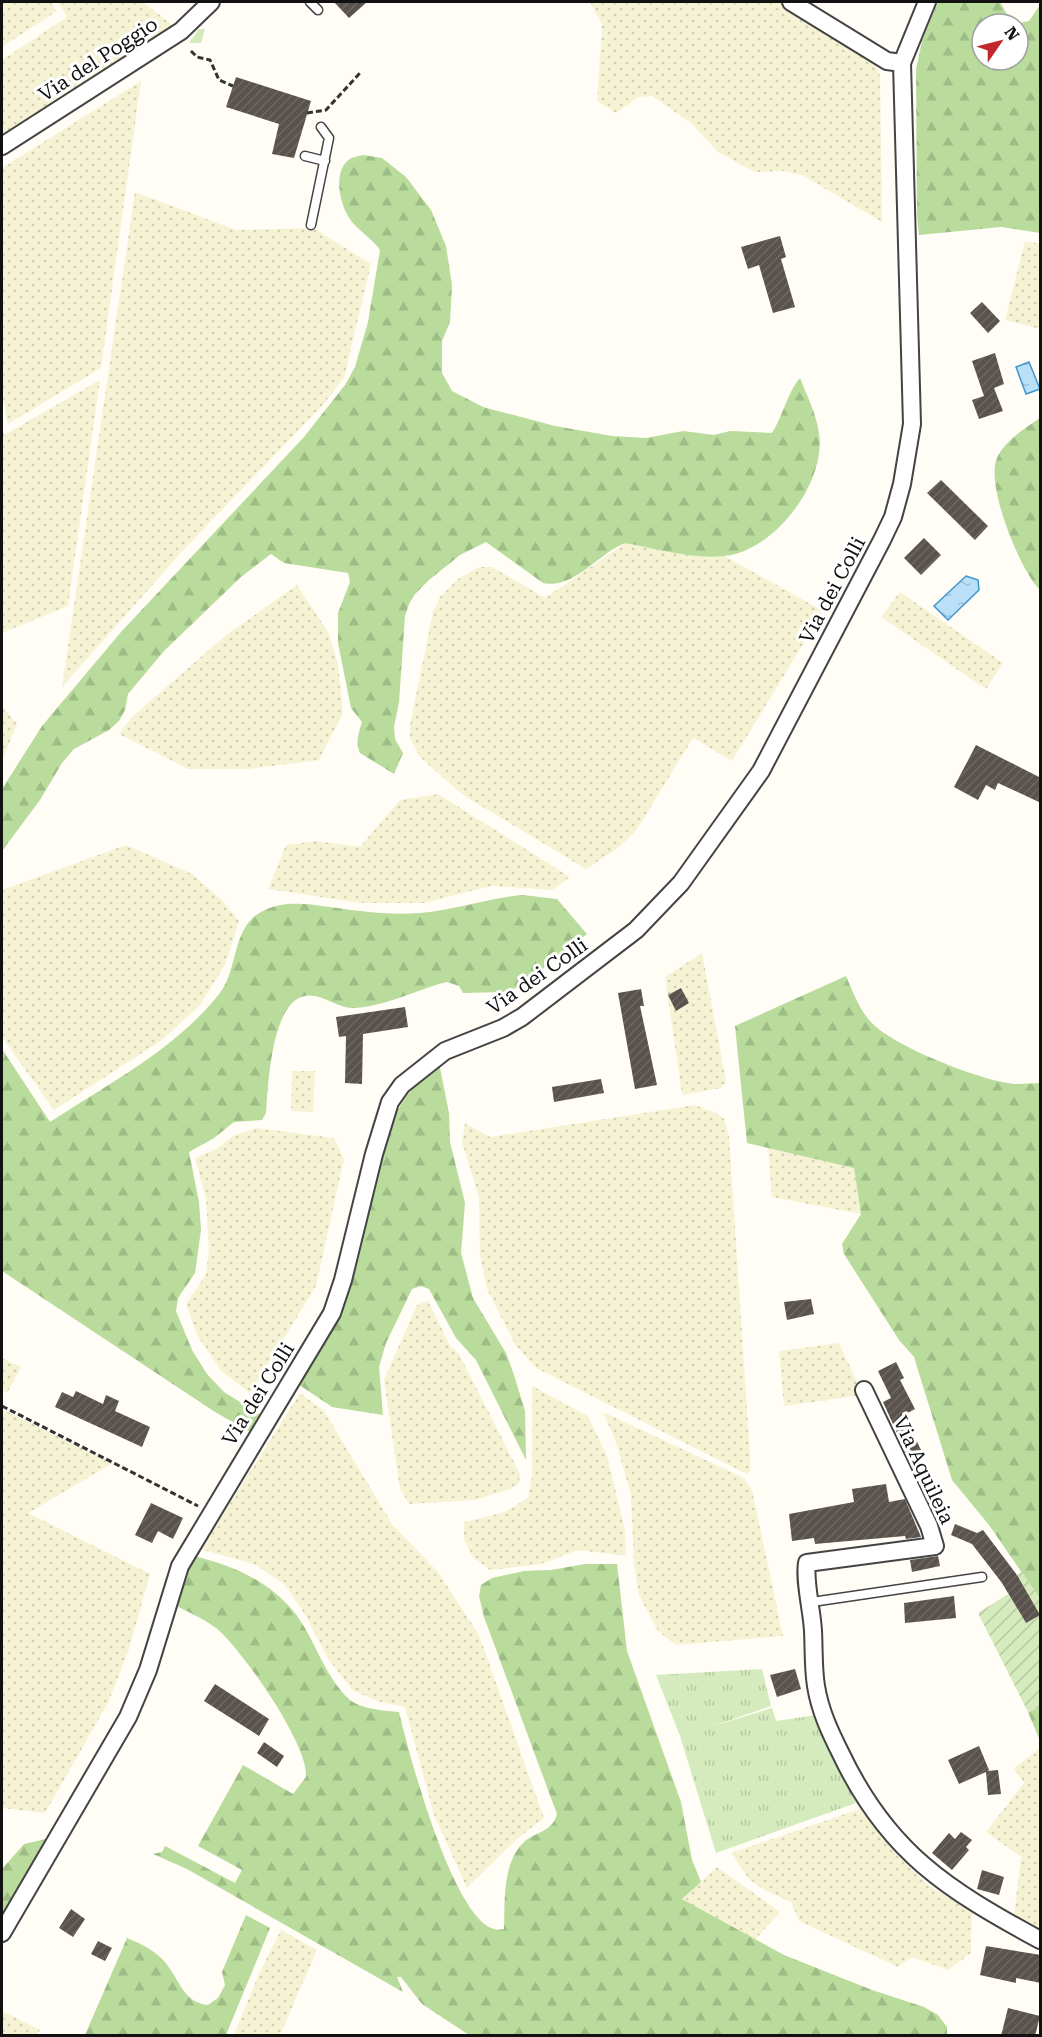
<svg xmlns="http://www.w3.org/2000/svg" width="1042" height="2037" viewBox="0 0 1042 2037" font-family="'Roboto Serif',serif">
<style>
.farmland{fill:url(#farmland-dots)}
.grass{fill:url(#grass-tufts)}
.forest{fill:url(#forest-firs);fill-rule:evenodd}
.garden{fill:url(#garden-furrows)}
.water{fill:url(#water-ripples);stroke:#3f96cf;stroke-width:1.5}
.building{fill:url(#building-hatch)}
.lines{fill:none;stroke-linecap:round;stroke-linejoin:round}
.lane-casing{stroke:#444;stroke-width:11}
.street-casing{stroke:#444;stroke-width:20}
.path{stroke:#333;stroke-width:3;stroke-dasharray:6 3;stroke-linecap:butt}
.lane{stroke:#fff;stroke-width:8}
.street{stroke:#fff;stroke-width:16}
.labels{text-anchor:middle;stroke-width:6;stroke-linejoin:round;paint-order:stroke}
.street-label{font-size:20px;fill:#111;stroke:#fff}
</style>
<defs>
<pattern id="farmland-dots" width="8" height="8" patternUnits="userSpaceOnUse" patternTransform="scale(1.5)"><rect width="8" height="8" fill="#f6f3d4"/><path d="M2 2h.1M6 6h.1" fill="none" stroke="#d2cfb5" stroke-width="1.8" stroke-linecap="round"/></pattern>
<pattern id="grass-tufts" width="24" height="20" patternUnits="userSpaceOnUse" patternTransform="scale(1.5)"><rect width="24" height="20" fill="#d5ebbd"/><path d="M3 7l-1-3M5 7V3M7 7l1-3M15 17l-1-3M17 17v-4M19 17l1-3" fill="none" stroke="#b6c8a1"/></pattern>
<pattern id="forest-firs" width="22" height="20" patternUnits="userSpaceOnUse" patternTransform="scale(1.5)"><rect width="22" height="20" fill="#b9dc9c"/><path d="M5 1l3.5 6h-7zM16 11l3.5 6h-7z" fill="#9ebc85"/></pattern>
<pattern id="garden-furrows" width="10" height="10" patternUnits="userSpaceOnUse" patternTransform="scale(1.5)"><rect width="10" height="10" fill="#d5ebbd"/><path d="M-1 1l2-2M0 10L10 0M9 11l2-2" fill="none" stroke="#b6c8a1"/></pattern>
<pattern id="water-ripples" width="26" height="14" patternUnits="userSpaceOnUse" patternTransform="scale(1.5)"><rect width="26" height="14" fill="#b9e0f7"/><path d="M2 4q2-2 4 0t4 0M15 11q2-2 4 0t4 0" fill="none" stroke="#9ebfd3"/></pattern>
<pattern id="building-hatch" width="6" height="6" patternUnits="userSpaceOnUse" patternTransform="scale(1.5)"><rect width="6" height="6" fill="#5a524d"/><path d="M-1 1l2-2M0 6l6-6M5 7l2-2" fill="none" stroke="#6d6662"/></pattern>
</defs>
<rect width="100%" height="100%" fill="#fffdf5"/>
<path class="farmland" d="M2,2H51L57,11L2,47Z
M58,2H143L175,27L8,135L2,136V60L67,17Z
M590,2H785L873,59L880,76L882,222L802,175L784,171L755,172L718,152L691,123L652,96L639,97L616,113L597,101L602,25Z
M141,81L101,368L8,424L2,394V168Z
M135,192L236,230L313,228L371,264L344,378L321,407L186,547L62,687Z
M1025,241L1040,244V329L1005,320Z
M100,380L68,606L2,633V428L4,435Z
M626,543L695,554L723,555L823,611L732,761L693,738L636,831L618,848L586,869L463,795L420,757L410,738V725L433,612L440,597L458,579L479,567H492L545,598Z
M297,585L328,632L338,664L343,713L319,760L249,769H188L119,734L132,717L225,636Z
M900,592L1003,663L986,689L881,617Z
M2,706L17,724L2,761Z
M438,794L570,877L552,890L491,886L424,903H361L268,889L286,845L316,841L360,847L400,800Z
M126,845L192,874L223,901L239,921L226,963L200,1005L162,1040L54,1110L2,1037V890Z
M702,953L726,1081L721,1088L682,1095L665,977Z
M292,1071H315L313,1112L291,1111Z
M695,1105L716,1113L724,1119L729,1136L751,1470L747,1474L536,1368L516,1346L487,1289L480,1255L479,1197L462,1142L465,1123L490,1137Z
M256,1128L334,1138L344,1159L316,1286L250,1393L221,1371L197,1335L186,1304L206,1274L209,1249L206,1199L195,1158L218,1148L234,1135Z
M768,1147L854,1167L861,1214L772,1197Z
M428,1301L450,1346L459,1354L520,1474L519,1484L510,1489L475,1500L409,1504L400,1489L384,1380L417,1305Z
M839,1343L863,1395L784,1406L779,1351Z
M2,1358L21,1367L7,1393L2,1390Z
M532,1386L588,1416L607,1456L625,1530L626,1556L578,1550L541,1564L490,1570L473,1557L464,1540V1522L505,1512L528,1498L532,1476Z
M300,1393L324,1411L392,1524L438,1572L479,1635L544,1818L517,1839L467,1888L434,1815L405,1707L377,1701L352,1690L327,1657L306,1616L285,1585L256,1565L201,1549Z
M2,1409L113,1463L28,1513L150,1574L129,1649L108,1703L45,1813L2,1808Z
M603,1412L744,1478L752,1490L783,1636L676,1645L658,1631L639,1595L634,1564L631,1495L616,1442Z
M1040,1748V1929L1014,1915L1021,1857L986,1832L1024,1783L1014,1768Z
M860,1809L898,1856L928,1885L969,1910L972,1908L971,1953L948,1970L912,1957L898,1967L799,1921L791,1902L764,1890L749,1879L731,1853Z
M717,1867L780,1912L754,1941L682,1899Z
M281,1930L317,1950L280,2035H234L258,1976Z
M2,2011L40,2030L36,2035H2Z"/>
<path class="grass" d="M199,29H205L201,43H189Z
M762,1669L771,1706L710,1727L772,1708L776,1721L817,1715L856,1803L716,1853L680,1736L656,1675Z"/>
<path class="forest" d="M938,2H1000L1008,16L1018,23L1029,21L1040,5V233L1001,227L919,235L917,215L916,69L922,41ZM982,24H1018V60H982Z
M363,155L382,158L406,177L431,210L446,246L452,285L450,322L442,341V373L452,391L483,407L555,426L612,436L646,438L683,431L714,435L730,431L772,433C783,416 788,391 800,378C807,396 817,415 819,434C826,482 777,546 731,555C698,561 658,549 626,543C599,552 574,590 543,583L486,542L460,555L429,580L415,594L409,604L405,616L399,702L394,727L395,739L403,753L394,774L360,753C355,742 359,732 362,722L351,708L338,643V613L350,582L348,573L284,563L271,554L241,577L164,651L128,694L125,710L119,721L109,730L74,749L62,763L40,800L2,851V789L42,726L121,632L304,437L345,385L355,367L368,322L380,250C371,237 355,229 348,216C339,201 333,170 350,159C353,157 359,156 363,155Z
M1040,418V590C1020,571 985,484 997,458C1004,442 1026,427 1040,418Z
M523,895L557,899L587,934L521,986L506,992L463,993L459,986L447,982C415,990 387,1006 354,1008C337,1009 323,993 305,996C271,1002 268,1087 266,1113L262,1120L234,1122L214,1138L189,1152L199,1202L201,1230L195,1273L178,1298L176,1311L192,1350L207,1374L224,1392L261,1415L250,1432L215,1412L2,1271V1049L50,1122C108,1084 176,1049 220,993C239,968 231,927 263,911C281,902 301,903 321,906C354,910 387,916 420,913C455,910 489,898 523,895Z
M846,976C853,992 860,1012 873,1024C896,1047 975,1078 1008,1083C1018,1085 1030,1083 1040,1083V1599L989,1525L952,1480L914,1357L899,1340L844,1254L842,1244L861,1214L854,1168L747,1143L735,1026Z
M439,1063L449,1113L450,1142L465,1203L461,1253L473,1298L506,1353L514,1375L525,1411L526,1460L476,1360L456,1338L429,1289L421,1286L412,1289L386,1343L379,1367L383,1415L332,1407L298,1384C320,1342 348,1299 360,1252C374,1203 376,1137 407,1096C415,1084 428,1074 439,1063Z
M194,1556C229,1565 261,1577 287,1604C314,1631 321,1674 350,1700C361,1709 385,1711 399,1712C407,1746 458,1944 504,1929C505,1903 502,1864 523,1843C534,1832 553,1832 557,1814L484,1617L479,1596L481,1585L492,1578L524,1571L551,1570L585,1564H617L627,1651L681,1802L692,1860L701,1882L682,1899L784,1955L872,1990L924,2007L938,2015L947,2027V2035H469L422,2004L401,1977H397L403,1992L187,1869L153,1854L162,1852L165,1846L235,1883L242,1870L198,1846L243,1765L293,1794L306,1777C309,1745 241,1648 216,1628C204,1619 188,1612 175,1605Z
M1040,1707V1741L1028,1712Z
M55,1837L2,1929V1869L24,1844Z
M246,1915L270,1928L226,2035H85L127,1938C139,1943 150,1948 160,1957C179,1974 180,2002 208,2005L218,1998L225,1985L222,1972Z"/>
<path class="garden" d="M1022,1572L1040,1599V1707L1028,1712L978,1613L1008,1594L1026,1623L1039,1615L1017,1575Z"/>
<path class="water" d="M1029,362L1040,389L1026,394L1016,367Z
M966,576L978,580L979,590L948,620L934,606Z"/>
<path class="building" d="M334,2H367L349,18Z
M236,77L311,101L294,158L272,154L279,124L226,107Z
M780,236L786,257L781,259L795,307L773,313L759,265L748,269L741,247Z
M982,302L1000,321L988,333L970,313Z
M995,353L1004,384L994,388L1003,411L979,419L972,400L984,396L972,361Z
M941,480L988,526L975,540L927,493Z
M924,538L941,555L921,575L904,558Z
M976,745L1041,778V803L998,783L995,790L986,785L978,800L954,787Z
M681,988L689,1003L676,1011L668,995Z
M641,989L644,1006H640L657,1085L635,1089L618,993Z
M405,1007L408,1027L363,1034L362,1084L345,1083L346,1036L339,1037L336,1017Z
M601,1079L604,1093L554,1102L552,1087Z
M811,1299L814,1314L787,1320L784,1302Z
M896,1362L904,1378L900,1380L915,1409L904,1415L922,1452L918,1453L927,1472L917,1477L883,1402L891,1398L878,1371Z
M76,1391L103,1404L106,1395L119,1401L115,1411L150,1427L142,1447L55,1407L62,1392L73,1397Z
M886,1484L889,1502L905,1499L921,1537L906,1539L905,1536L815,1544L814,1538L792,1541L789,1514L854,1502L852,1489Z
M151,1503L183,1518L173,1539L158,1531L152,1543L135,1535Z
M955,1524L977,1533L983,1530L1017,1575L1040,1615L1026,1623L1002,1583L972,1544L951,1535Z
M938,1556L940,1566L912,1572L910,1560Z
M954,1596L956,1618L905,1623L904,1603Z
M795,1669L801,1689L777,1697L770,1675Z
M215,1684L269,1719L259,1736L204,1701Z
M264,1742L284,1756L277,1767L257,1753Z
M979,1746L989,1770L987,1771L998,1770L1001,1794L988,1795L986,1772L959,1784L948,1760Z
M961,1832L972,1840L966,1847L969,1850L952,1870L932,1853L949,1833L955,1839Z
M982,1870L1004,1877L999,1895L977,1889Z
M71,1909L85,1919L73,1937L59,1928Z
M98,1941L112,1948L105,1961L91,1954Z
M986,1946L1041,1955V1983L1016,1978V1983L980,1975Z
M1008,2008L1040,2016L1035,2036H1001Z"/>
<g class="lines">
<defs>
<path id="lane" d="M310,2L318,10
M305,156L325,161
M311,225L329,138L321,127
M812,1602L982,1577"/>
<path id="street" d="M791,2L887,61L902,63
M2,146L181,31L211,2
M864,1390L929,1526L935,1546L807,1563C804,1581 812,1610 813,1631C814,1649 813,1667 816,1686C820,1711 830,1732 841,1754C888,1853 948,1890 1040,1940
M2,1933L128,1717L148,1670L180,1566L332,1313L343,1280L374,1154L390,1102L402,1085L445,1051L503,1028L522,1017L636,930L681,883L761,771L882,540L893,517L902,484L912,424L902,63L927,2"/>
</defs>
<use href="#lane" class="lane-casing"/>
<use href="#street" class="street-casing"/>
<path class="path" d="M191,51L197,57L210,60L219,80L233,86
M307,113L326,110L360,73
M2,1406L198,1506"/>
<use href="#lane" class="lane"/>
<use href="#street" class="street"/>
</g>
<g class="labels">
<g class="street-label">
<text transform="translate(98 59) rotate(-33)" y="7">Via del Poggio</text>
<text transform="translate(832 590) rotate(-62)" y="7">Via dei Colli</text>
<text transform="translate(537 976) rotate(-35)" y="7">Via dei Colli</text>
<text transform="translate(258 1394) rotate(-58)" y="7">Via dei Colli</text>
<text transform="translate(924 1470) rotate(65)" y="7">Via Aquileia</text>
</g>
</g>
<rect width="1042" height="2037" fill="none" stroke="#111111" stroke-width="6"/>
<g transform="translate(1000 42) rotate(55)"><circle r="28" fill="#ffffff" stroke="#a0a0a0" stroke-width="1.5"/>
<path d="M0-4.5L10 22L0 15L-10 22Z" fill="#c4262e"/>
<text y="-9" font-size="16" font-weight="bold" text-anchor="middle" fill="#111111">N</text>
</g>
</svg>
